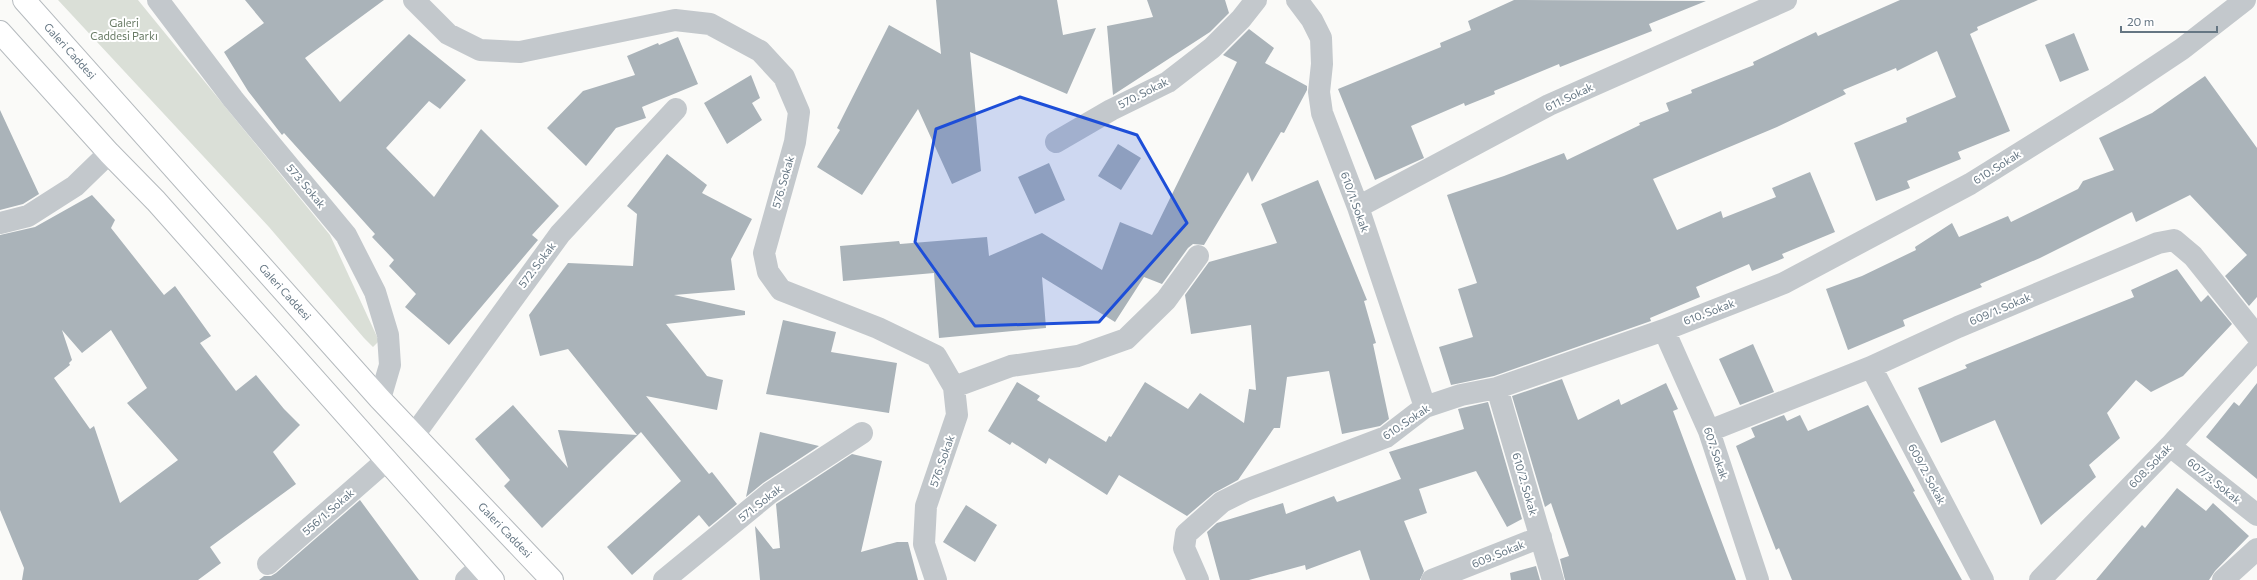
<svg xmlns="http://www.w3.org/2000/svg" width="2257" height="580" viewBox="0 0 2257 580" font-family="Commissioner,sans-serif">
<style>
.green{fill:#dadfd7}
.building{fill:#aab3b9;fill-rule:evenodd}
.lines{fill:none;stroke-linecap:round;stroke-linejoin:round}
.major-casing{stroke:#b5babe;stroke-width:24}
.minor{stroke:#c3c8cc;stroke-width:22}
.major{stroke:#fff;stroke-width:22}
.marked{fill:#1d4ed8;fill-opacity:0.2;stroke:#1d4ed8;stroke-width:3;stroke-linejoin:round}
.labels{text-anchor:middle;stroke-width:4;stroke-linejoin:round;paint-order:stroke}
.park-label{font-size:11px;fill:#687a64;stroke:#fff}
.street-label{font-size:11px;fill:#657683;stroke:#fff}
</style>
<rect width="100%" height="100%" fill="#fafaf8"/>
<path class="green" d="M58,0H138L330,235L379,341L373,347L364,338L269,227Z"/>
<path class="building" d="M245,0H384L305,58L340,102L409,34L466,80L440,109L429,101L386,148L434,197L481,129L559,206L532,235L538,240L449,345L405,307L416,294L389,266L394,260L372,237L375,234L284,133L282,135L248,91L224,52L264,23Z
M936,0H1057L1063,35L1096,28L1067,94L970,52L981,171L952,184L918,109L862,195L817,167L840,130L837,128L889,25L941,54Z
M1147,0H1225L1229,13L1210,32L1113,95L1107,26L1153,17Z
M1514,0L1706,1L1649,24L1652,31L1560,67L1559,64L1494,91L1495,94L1465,106L1464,103L1411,126L1424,158L1375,180L1338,89L1441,47L1440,43L1471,30L1468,21Z
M1900,0H2038L1977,27L1978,30L1970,34L2010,131L1958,152L1961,159L1907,181L1910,188L1876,201L1854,143L1907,122L1906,118L1956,97L1937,51L1897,71L1896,68L1843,90L1846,94L1777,127L1653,179L1677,230L1721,211L1723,218L1776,197L1772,188L1810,172L1835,232L1782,254L1784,258L1752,271L1749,264L1696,287L1700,297L1650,318L1651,321L1494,376L1451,385L1439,347L1473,337L1458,289L1477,283L1447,195L1504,176L1564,153L1567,160L1640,125L1639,123L1669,111L1666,103L1692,93L1691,90L1754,65L1753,62L1816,32L1818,36Z
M1249,29L1274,48L1265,63L1307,86V90L1284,133L1281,132L1252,182L1248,172L1204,245L1193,244L1188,248L1162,284L1144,277L1115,322L1042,277L1046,328L939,338L934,273L843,281L840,246L899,241L900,244L987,237L989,256L1042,233L1102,270L1120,222L1152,235L1237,62L1223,55Z
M2074,33L2089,70L2060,82L2045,45Z
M678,37L698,84L642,107L646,118L616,128L586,166L547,128L583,91L635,75L627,56L658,43L659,45Z
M751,75L760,98L752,103L762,120L727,144L704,103Z
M2205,76L2257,148V297L2249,306L2225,276L2247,255L2190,195L2136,222L2132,212L2040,258L1980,284L1982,287L1903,320L1905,326L1848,350L1826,289L1862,276L1916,250L1915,247L1952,223L1959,237L2008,216L2011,222L2078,189L2083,181L2114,170L2099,138L2152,113Z
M0,110L39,194L23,204L0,210Z
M1118,144L1141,158L1121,190L1098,176Z
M667,154L707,185L702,193L752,219L731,259L735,290L674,295L745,311V315L666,324L707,376L723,380L717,410L646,396L709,474L712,472L737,504L709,527L699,515L632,575L607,547L681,481L641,432L542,528L504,486L510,480L475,439L513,405L568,468L558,430L637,435L568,349L540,356L529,315L568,263L633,266L637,214L627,206Z
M1049,163L1065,200L1035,214L1018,177Z
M1318,180L1367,300L1364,301L1376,343L1373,344L1389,419L1380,426L1342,434L1329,371L1287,377L1280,428H1274L1238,480L1214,493L1187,516L1119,475L1107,495L1049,458L1046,464L1012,442L1010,445L988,431L1017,382L1040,396L1037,400L1106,442L1109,436L1111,437L1145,382L1188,409L1200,393L1244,423L1249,389L1256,390L1251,325L1191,334L1185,295L1209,262L1277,243L1261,204Z
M92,195L115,220L111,228L164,295L175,286L211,336L200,343L236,391L256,375L284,409L300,425L273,452L296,484L210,547L221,563L198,580H22L24,568L0,510V235L35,227ZM62,330L82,353L111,330L147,388L127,403L178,460L120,503L94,426L90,429L54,378L70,365L69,363L72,360Z
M2177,269L2201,302L2208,295L2232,324L2183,376L2151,392L2136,380L2107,413L2120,438L2089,465L2096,477L2041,525L1995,420L1941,443L1918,388L1967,368L1965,365L2134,297L2131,290Z
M783,320L836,332L831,352L897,363L889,413L766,394Z
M1753,344L1774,392L1740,405L1719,359Z
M1562,379L1578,420L1619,399L1621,405L1666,383L1678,409L1673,411L1736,580H1565L1560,559L1569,556L1551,503L1545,507L1512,396Z
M2257,383V479L2206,437L2234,402L2239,406Z
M1488,402L1522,519L1507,527L1476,471L1419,489L1427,513L1404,521L1424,571L1420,580H1370L1360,550L1306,570L1305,565L1249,580H1220L1207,532L1217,523L1283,503L1286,514L1334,496L1337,502L1401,479L1389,452L1464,429L1458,409Z
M1868,405L1915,491L1913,492L1962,580H1792L1779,548L1776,550L1736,446L1755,437L1751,428L1784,415L1787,421L1800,415L1808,431Z
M760,432L819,446L763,483L746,497Z
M852,454L882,461L861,552L897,542H908L918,580H760L755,526L773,549L780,548L776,504Z
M2177,488L2206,511L2213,503L2249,536L2215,571L2209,580H2096L2142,525L2145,528Z
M360,500L419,580H259L264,576H271L276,573Z
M966,505L997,525L975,562L943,542Z
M1536,566L1540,580H1511L1510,573Z"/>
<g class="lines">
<defs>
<path id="major" d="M24,0L380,399L552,580
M0,32L109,153L156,201L493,580"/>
</defs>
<use href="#major" class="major-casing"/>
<path class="minor" d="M158,0L233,99L346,235L375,292L388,335L390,365L380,399
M414,0L448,34L480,50L520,52L675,20L710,24L760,51L784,77L799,112L795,142L764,253L768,272L781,290L878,328L936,356L954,387L957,415L926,506L924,544L936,580
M1297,0L1312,20L1321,38L1322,64L1319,92L1322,113L1358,207L1425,407
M1056,142L1111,110L1168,82L1212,48L1241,19L1256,0
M1358,207L1549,105L1786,0
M0,223L28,216L75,186L109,153
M1664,330L1709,431L1758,580
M1871,367L1983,580
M954,387L1011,366L1078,356L1126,339L1166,300L1198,256
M1497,388L1553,580
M1709,431L1871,367L1958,327L2158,243L2174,240L2193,256L2257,336
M414,435L560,234L676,109
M2170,446L2257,515
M268,564L387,460
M466,580L481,566
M664,580L770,493L862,433
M1198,580L1184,548L1186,534L1222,502L1246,490L1386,437L1425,407L1461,395L1497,388L1664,330L1784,283L1970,184L2116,93L2182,49L2245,0
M1432,580L1541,537
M2040,580L2170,446L2257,349
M2223,580L2257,549"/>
<use href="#major" class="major"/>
</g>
<path class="marked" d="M1020,97L1137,135L1187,223L1099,322L975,326L915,242L936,129Z"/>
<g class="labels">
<g class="park-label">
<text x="124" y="27">Galeri<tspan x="124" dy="13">Caddesi Parkı</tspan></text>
</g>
<g class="street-label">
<text transform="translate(70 51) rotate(48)" y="4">Galeri Caddesi</text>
<text transform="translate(1143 93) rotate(-27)" y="4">570. Sokak</text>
<text transform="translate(1569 97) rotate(-25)" y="4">611. Sokak</text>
<text transform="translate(1997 167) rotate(-32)" y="4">610. Sokak</text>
<text transform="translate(783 182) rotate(-74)" y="4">576. Sokak</text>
<text transform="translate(306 186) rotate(50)" y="4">573. Sokak</text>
<text transform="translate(1355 202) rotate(70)" y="4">610/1. Sokak</text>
<text transform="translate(537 265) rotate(-53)" y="4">572. Sokak</text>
<text transform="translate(285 292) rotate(48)" y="4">Galeri Caddesi</text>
<text transform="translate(2000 309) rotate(-23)" y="4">609/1. Sokak</text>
<text transform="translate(1709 312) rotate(-21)" y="4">610. Sokak</text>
<text transform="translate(1406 422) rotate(-34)" y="4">610. Sokak</text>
<text transform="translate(1716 453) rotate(71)" y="4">607. Sokak</text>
<text transform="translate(942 461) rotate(-71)" y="4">576. Sokak</text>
<text transform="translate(2150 466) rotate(-46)" y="4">608. Sokak</text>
<text transform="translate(1927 474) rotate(62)" y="4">609/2. Sokak</text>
<text transform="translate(2214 481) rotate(39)" y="4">607/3. Sokak</text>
<text transform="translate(1525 484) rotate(74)" y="4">610/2. Sokak</text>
<text transform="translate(760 503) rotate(-38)" y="4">571. Sokak</text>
<text transform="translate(328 512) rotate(-41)" y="4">556/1. Sokak</text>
<text transform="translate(505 530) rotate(46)" y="4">Galeri Caddesi</text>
<text transform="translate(1498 554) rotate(-22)" y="4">609. Sokak</text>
</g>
</g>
<path d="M2121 26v6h96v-6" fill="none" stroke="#657683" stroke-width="2"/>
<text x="2127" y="26" font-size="12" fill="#657683" stroke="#ffffff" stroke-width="3" paint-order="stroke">20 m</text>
</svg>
